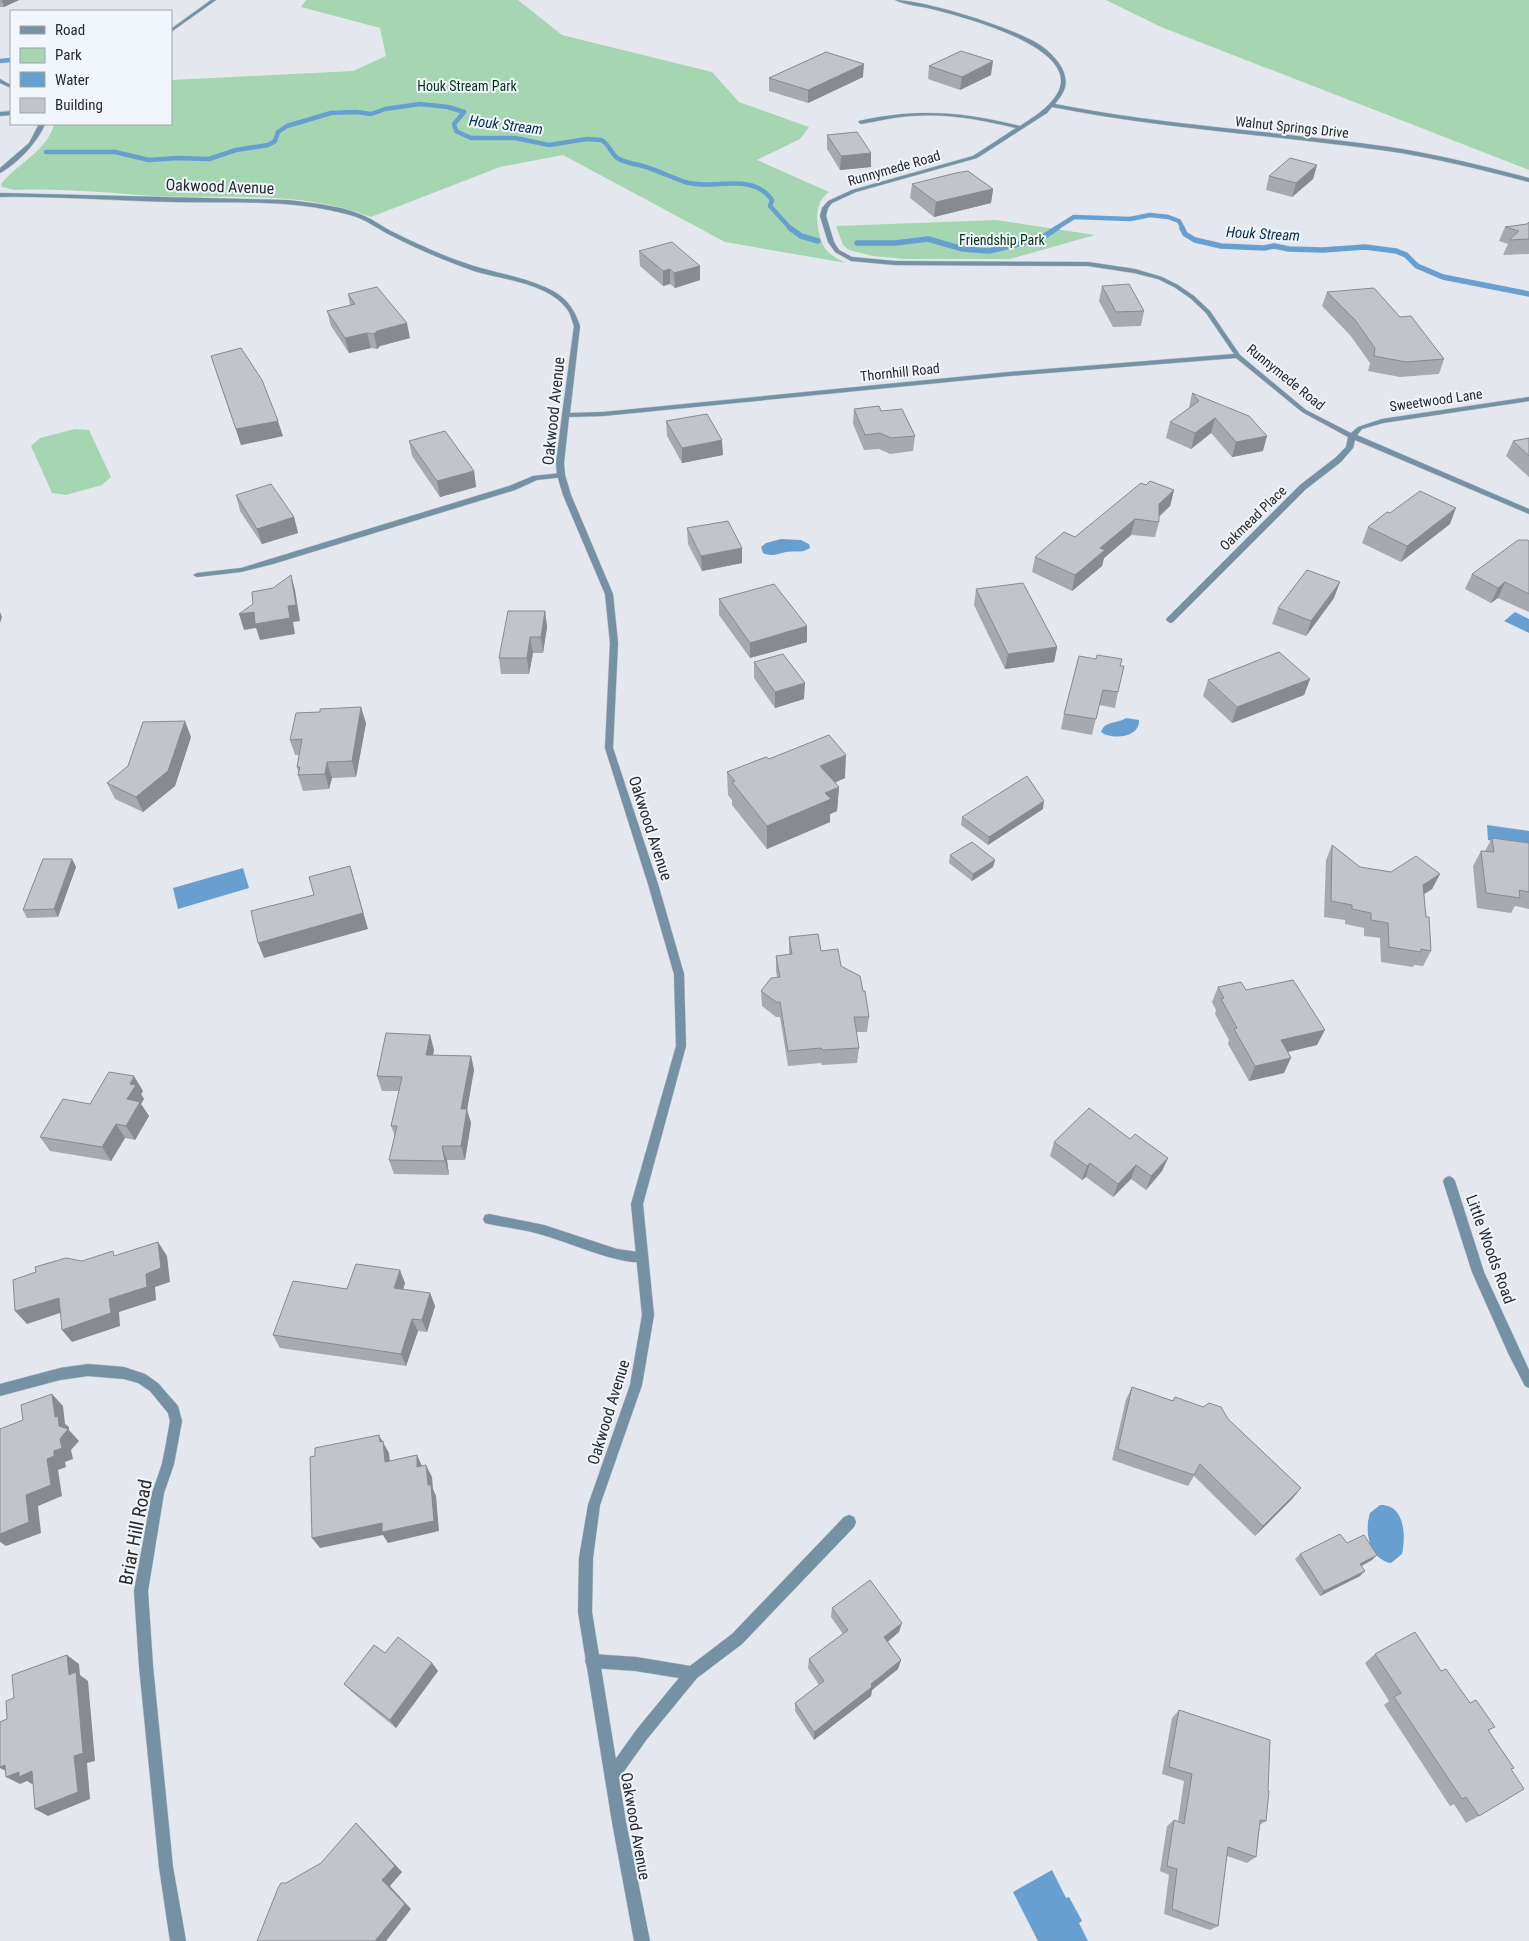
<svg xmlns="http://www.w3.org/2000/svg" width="1529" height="1941" viewBox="0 0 1529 1941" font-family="'Roboto Condensed',sans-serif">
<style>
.green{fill:#a5d6b1}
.water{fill:#689fd1}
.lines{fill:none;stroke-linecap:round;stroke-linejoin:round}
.stream-far1{stroke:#689fd1;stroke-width:4.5}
.stream{stroke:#689fd1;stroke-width:5.5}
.service-casing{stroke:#c2c6cb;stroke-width:1}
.minor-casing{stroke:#c2c6cb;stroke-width:1}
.service{fill:#7592a4;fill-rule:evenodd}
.minor{fill:#7592a4;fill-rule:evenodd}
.wall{fill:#a6a9af}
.shaded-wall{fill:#878a8e}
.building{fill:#c1c5cb;stroke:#878a8e}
.labels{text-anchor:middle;stroke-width:4;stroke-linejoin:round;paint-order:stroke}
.far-park-label{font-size:14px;fill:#003315;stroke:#f1f6fc}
.far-street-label{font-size:14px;fill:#292a2d;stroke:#f1f6fc}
.far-water-label{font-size:15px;font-style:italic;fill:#022e4f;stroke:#f1f6fc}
.street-label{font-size:16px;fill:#292a2d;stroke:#f1f6fc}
.near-street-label{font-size:19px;fill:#292a2d;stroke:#f1f6fc}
</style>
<rect width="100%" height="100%" fill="#e4e8ee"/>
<path class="green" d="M306,0H518L562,35L712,72L739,102L809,127L800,139L757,160L829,192C813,203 816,227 822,243C826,253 837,259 846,263L725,242L563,155L500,167L371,217C303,190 227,199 156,196C109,193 62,188 15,190L2,187L1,184C17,164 48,150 54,124H171V80L353,71L386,56L380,28L301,7Z
M1106,0H1529V170L1161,27Z
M996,220L1095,235L1010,259H904L873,256L849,250L843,245L836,226Z
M75,429L89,430L111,477L102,485L66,495L52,493L31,446L40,438Z"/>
<path class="water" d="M781,539L801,540L809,544L810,548C801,554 795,550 786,552C777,554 772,557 763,553L761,547L766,543Z
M1515,612L1529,619V633L1504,621Z
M1126,718L1139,720C1140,738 1111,740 1101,732C1105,720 1118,724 1126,718Z
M1487,825L1529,831V847L1488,840Z
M243,868L249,888L178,909L173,888Z
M1380,1505C1405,1504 1406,1536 1402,1554L1391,1563C1369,1559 1364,1531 1370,1513Z
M1052,1870L1066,1898L1069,1897L1082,1921L1079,1923L1088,1941H1038L1013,1892Z"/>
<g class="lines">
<path class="stream-far1" d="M0,61L11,60
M46,152H115L149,160L177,158L209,159L236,150L268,145L275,141L278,132L287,126L331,113L356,112L371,114L385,109L420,104L448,107L464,112L454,124L456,131L471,138H515L549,145L587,139L601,140C610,144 611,155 619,159C628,164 640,164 649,168C661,172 673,178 685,182C713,191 752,171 772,200L770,206L791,229
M1055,229L1074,217L1130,219L1150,215L1168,217L1179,221L1183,229"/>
<path class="stream" d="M790,228L801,236L818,241
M1182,228L1185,234L1195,240L1221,246L1264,248L1274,246L1289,249L1323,250L1365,247L1396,251L1406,255L1417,266L1443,277L1529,294
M857,243H895L928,239L963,249L989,251L1040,239L1057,228"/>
<defs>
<path id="service" d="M561,473H564V477L537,480L515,490L273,564L241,572L197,577L193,575L197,573L241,568L267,560L509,486L533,476Z
M489,1214L544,1225L617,1249L646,1253L648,1257L646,1261C626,1268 568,1242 546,1236C528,1230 508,1228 489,1224L485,1223L483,1219L485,1215Z
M849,1515L854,1517L856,1522L854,1527L742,1644L697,1678L647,1739L617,1781L612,1783L607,1781L605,1776L607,1771L637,1729L679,1678L636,1671L592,1668L587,1666L585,1661L587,1656L592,1654L636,1657L690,1666L732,1634L844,1517Z"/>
<path id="minor" d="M211,0H216L171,32V29Z
M895,0C924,0 1019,29 1043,47C1052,54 1063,65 1065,77C1068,88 1061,96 1055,104C1165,126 1277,131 1389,147C1436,154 1483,166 1529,178V182C1482,170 1436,158 1388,151C1276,135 1163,129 1052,107L1047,113L977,158L856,192L832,203L828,208L826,216L834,242L839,250L852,257L895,261L1088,262L1135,269L1162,277L1178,285L1194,296L1210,311L1240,355L1306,410L1351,433L1358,427L1382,419L1529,397V401L1383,423L1362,429L1357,435L1529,509V514L1355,440L1353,448L1341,462L1306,489L1173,622L1170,623L1166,620L1167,618L1300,485L1335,458L1346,447L1348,437L1302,412L1236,358L1009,376L603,416L569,417L564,463L565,475L571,495L613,594L618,643L613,748L658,884L684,974L686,1046L643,1204L654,1315L642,1385L600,1505L593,1558L592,1612L626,1822L650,1941H634L612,1822L578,1612L579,1558L588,1505L630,1385L642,1315L631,1204L676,1046L674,974L648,884L605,748L610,643L605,594L563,495L557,475L556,463L562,415L574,326C572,321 571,316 569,312C551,283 503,280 474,271C446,261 419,250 394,237C379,230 366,219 350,215C293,199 233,203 174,202C116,201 58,196 0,197V193L287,200C312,203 338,205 362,215C373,219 384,228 395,233C417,244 439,254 462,262C491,273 525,276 553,291C568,299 575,311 580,326L570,413L603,412L1009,372L1234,354L1206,313L1190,298L1174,287L1158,279L1134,273L1088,266L895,265L851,261L835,252L828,242L820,216L822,208L828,201L852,190L973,156L1016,128C982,120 947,113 911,116C894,117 878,121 861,124L858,122L859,121C918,108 962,112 1020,126C1033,117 1048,109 1057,94C1085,48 960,16 932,9C920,6 905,5 895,0Z
M0,79L11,85V88L0,83Z
M11,111V115L0,116V112Z
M39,124H45C38,142 17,164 0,173V168L29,143Z
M1449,1176L1453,1178L1455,1181L1484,1272L1529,1370V1388L1525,1386L1509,1355L1472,1272L1443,1181L1445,1178Z
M88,1364L124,1367L145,1374L158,1383L178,1406L182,1421L174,1464L164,1493L148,1591L153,1666L173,1867L186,1941H170L159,1867L139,1666L134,1591L152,1493L162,1464L167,1438L170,1421L168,1413L150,1391L138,1383L124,1379L88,1376L60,1380L0,1396V1384L60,1368Z"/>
</defs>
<use href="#service" class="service-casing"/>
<use href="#minor" class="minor-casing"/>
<use href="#service" class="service"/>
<use href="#minor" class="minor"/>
</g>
<path class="wall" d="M0,0H19L4,7H0Z
M929,66L991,75L960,90L928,79Z
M863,77L808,103L769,91V78Z
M827,135L871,167L840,170L827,149Z
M1317,165L1313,179L1292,197L1266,190L1269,176Z
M912,184L993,189L991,203L934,217L910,198Z
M1529,222V254L1503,255L1508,244L1499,241L1505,227L1527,224Z
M639,251L700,266V280L675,288L670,284L663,286L640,266Z
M1102,286L1144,311L1141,326L1113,327L1099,301Z
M1327,292L1444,359L1439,374L1400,377L1368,371L1370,363L1350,335L1322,306Z
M348,294L410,338L380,346L377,349L371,348L349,353L331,326L327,311L350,305Z
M211,356L283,436L241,445Z
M1192,393L1263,451L1232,457L1211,433L1191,449L1166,438L1170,422L1189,408Z
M854,409L881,411L915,436L913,451L890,454L879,449L864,450L853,424Z
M666,421L723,455L682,463L667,436Z
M1529,438V477L1506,456L1513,441Z
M409,441L474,471L476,487L440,497L412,456Z
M1146,485L1174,490L1170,506L1159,517V522L1155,537L1131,535L1104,558L1102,566L1072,591L1032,572L1035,557L1075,537Z
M236,495L294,517L298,533L262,544L240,511Z
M1390,513L1450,524L1401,562L1362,543L1368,527Z
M687,528L742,563L702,571L688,544Z
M1529,541V612L1498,598L1491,603L1465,589L1472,574Z
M976,589L1057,647L1054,662L1005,669L974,605Z
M1334,598L1306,636L1272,624L1278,608Z
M719,599L807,642L750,658L719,615Z
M545,611L547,627L543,653H533L529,674H501L499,658Z
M754,662L804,699L775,708L754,678Z
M1120,666L1118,692L1115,708L1099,705L1092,735L1061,729L1064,714Z
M1310,679L1304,695L1232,723L1203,696L1208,680Z
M366,723L356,777L332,778L329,789L303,791L298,775V772L297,767L299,755H295L290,740Z
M191,737L175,786L143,812L115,799L107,783Z
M769,759L845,778L835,783L839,787L837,811L830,814V822L767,849L732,805V800L728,795L727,772Z
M1043,809L988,845L961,825L962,817Z
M1492,838L1529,843V909L1515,906L1511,913L1477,908L1473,866L1481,851H1485Z
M1332,845L1360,867L1391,872L1440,874L1432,889L1424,894L1426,917L1431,951L1423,966L1414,965L1413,967L1381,962L1380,938L1364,936V928L1345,924V920L1324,917L1326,860Z
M950,855L995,860L993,867L972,881L949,863Z
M72,859L76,867L58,917L27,918L23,910Z
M789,937L821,951L841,966L869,1017L867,1032H856L859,1048L857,1063L822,1065L821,1063L788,1066L780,1017H776L762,1006L761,991L777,977L776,971V956L789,955Z
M1218,987L1246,990L1317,1045L1288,1052L1284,1073L1249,1081L1228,1044L1229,1040L1215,1014L1216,1010L1212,1002Z
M430,1035L434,1050L433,1055L471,1056L474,1070L467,1110L471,1123L465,1160H447L449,1175L394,1174L389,1160L395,1136L391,1126L399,1091H382L377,1076Z
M143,1091L141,1094L144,1099L141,1104L149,1116L135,1140L125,1138L111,1161L50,1151L40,1137Z
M1130,1139L1168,1158L1162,1171L1146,1190L1131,1179L1113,1197L1086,1177L1082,1180L1050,1156L1054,1142Z
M405,1283L403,1289L430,1293L435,1306L427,1332L418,1331L406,1366L280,1348L273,1335L347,1289Z
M1132,1387L1173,1401L1175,1397L1228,1419L1301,1488L1292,1499L1255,1536L1194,1476L1188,1486L1112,1460L1126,1399Z
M1347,1543L1372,1560L1362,1566L1360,1576L1320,1596L1295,1559L1300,1554Z
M832,1608L899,1632L888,1642L901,1660L898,1669L872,1690L871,1696L814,1740L795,1711V1703L819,1685L808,1668L809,1659L843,1634L831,1617Z
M385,1653L432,1663L438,1671L396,1728L352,1692L344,1684Z
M1375,1654L1441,1671L1470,1703L1495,1727L1489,1730L1511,1770L1479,1816L1466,1823L1454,1804L1450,1806L1384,1705L1389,1701L1365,1663Z
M1179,1710L1266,1821L1260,1825L1256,1857L1247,1863L1227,1856L1218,1926L1210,1930L1164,1914L1169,1875L1160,1871L1167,1826L1174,1820L1178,1821L1184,1781L1162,1774L1172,1718Z"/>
<path class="shaded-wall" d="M2,0H19L4,7Z
M993,61L991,75L960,90L962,77Z
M864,64L863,77L808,103V90Z
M871,153V167L840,170L841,156Z
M1317,165L1313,179L1292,197L1296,183Z
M993,189L991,203L934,217L936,202Z
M700,266V280L675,288L674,273Z
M670,269V284L663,286V271Z
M407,323L410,338L380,346L377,349L374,334L377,331Z
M367,333L371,348L349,353L345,338Z
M1215,418L1211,433L1191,449L1195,433Z
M278,421L283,436L241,445L236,429Z
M1267,436L1263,451L1232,457L1236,442Z
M722,440L723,455L682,463V448Z
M474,471L476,487L440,497L437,481Z
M1174,490L1170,506L1155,520L1159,504Z
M1456,508L1450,524L1401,562L1407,546Z
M294,517L298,533L262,544L257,529Z
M1135,519L1131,535L1104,558L1102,566L1072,591L1075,575L1100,548Z
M742,548V563L702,571L701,556Z
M291,575L295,590L300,621L293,622L295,634L260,640L256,628L244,630L239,614L288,606Z
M1340,582L1334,598L1306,636L1311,621Z
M1505,582L1498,598L1491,603L1498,588Z
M545,611L547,627L543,653L541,637Z
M0,612L2,617L0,623Z
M807,626V642L750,658V643Z
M530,637L533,653L529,674L527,658Z
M1057,647L1054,662L1005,669L1008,654Z
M1310,679L1304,695L1232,723L1237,707Z
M805,683L804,699L775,708V692Z
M361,707L366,723L356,777L352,761Z
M185,721L191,737L175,786L143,812L136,797Z
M846,755L845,778L819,789L820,766Z
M327,762L332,778L329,789L325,774Z
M839,787L837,811L830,814V822L767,849V826L825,793Z
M1044,801L1043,809L988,845L989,837Z
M72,859L76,867L58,917L54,909Z
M995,860L993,867L972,881L973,874Z
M350,866L368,929L264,958L258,943Z
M1440,874L1432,889L1415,900L1423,885Z
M1325,1030L1317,1045L1274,1055L1281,1040Z
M430,1035L434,1050L430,1069L426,1055Z
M471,1056L474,1070L467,1110L471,1123L465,1160L461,1146V1109Z
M1291,1058L1284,1073L1249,1081L1255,1066Z
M134,1076L143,1091L141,1094L144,1099L141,1104L149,1116L135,1140L126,1126L127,1099L130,1084Z
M116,1124L125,1138L111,1161L102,1147Z
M442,1146L447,1160L449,1175L445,1161Z
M1168,1158L1162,1171L1146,1190L1151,1176Z
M1090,1163L1086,1177L1082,1180L1087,1166Z
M1136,1165L1131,1179L1113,1197L1118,1184Z
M158,1242L167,1256L170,1282L155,1287L156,1300L119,1312L120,1326L72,1342L62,1330L109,1299L146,1274Z
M400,1270L405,1283L400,1301L394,1288Z
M430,1293L435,1306L427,1332L422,1320Z
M59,1298L69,1310L27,1324L15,1311Z
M412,1319L418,1331L406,1366L401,1354Z
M52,1394L63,1406L65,1424L69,1427V1430L79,1441L71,1450L73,1459L65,1462L66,1467L58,1470L62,1496L38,1506L41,1533L6,1546L0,1542V1534L26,1495L47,1459L59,1426L55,1417Z
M379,1435L389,1453L391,1473L385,1462L380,1442Z
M417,1455L422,1466L417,1467Z
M426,1465L432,1477L433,1489L436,1496L439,1531L388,1543L383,1535L320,1548L312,1538L428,1485Z
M1301,1488L1292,1499L1255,1536L1263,1526Z
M1377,1555L1372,1560L1355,1569L1360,1564Z
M1365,1571L1360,1576L1320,1596L1324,1591Z
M902,1623L899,1632L882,1646L884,1637Z
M67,1655L79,1664L80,1675L88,1681L95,1761L87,1763L90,1799L48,1816L35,1809L74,1756Z
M901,1660L898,1669L872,1690L871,1696L814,1740V1732L871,1684Z
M432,1663L438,1671L396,1728L390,1720Z
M5,1765L32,1771L45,1778L32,1784L27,1781L20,1784L6,1777L12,1774L0,1768V1767Z
M356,1823L363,1830L402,1872L390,1886L411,1909L386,1941H375L382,1880Z"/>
<path class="building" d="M961,51L993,61L962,77L929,66Z
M826,52L864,64L808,90L769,78Z
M857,132L871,153L841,156L827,135Z
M1290,158L1317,165L1296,183L1269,176Z
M968,171L993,189L936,202L912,184L956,173Z
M1529,222V239L1509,240L1519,231L1505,227L1527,224Z
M672,242L700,266L674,273L670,269L663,271L639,251Z
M1129,284L1144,311L1116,312L1102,286Z
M377,287L407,323L377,331L374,334L367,333L345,338L327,311L355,304L348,294Z
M1374,288L1400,317L1411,316L1444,359L1406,362L1374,356L1375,348L1355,320L1327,292Z
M241,348L262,380L278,421L236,429L211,356Z
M1192,393L1249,416L1267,436L1236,442L1215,418L1195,433L1170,422L1199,401Z
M879,406L881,411L902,409L915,436L891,438L880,433L865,435L854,409Z
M707,414L722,440L682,448L666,421Z
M445,431L474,471L437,481L409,441Z
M1529,438V456L1513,441Z
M1150,481L1174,490L1159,504V522L1135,519L1100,548L1105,550L1075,575L1035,557L1064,532L1075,537L1141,483L1146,485Z
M271,484L294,517L257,529L236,495Z
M1420,491L1456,508L1407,546L1368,527L1387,512L1390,513Z
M728,521L742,548L701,556L687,528Z
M1518,540H1527L1529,541V594L1505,582L1498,588L1472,574Z
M1307,570L1340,582L1311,621L1278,608Z
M291,575L296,605L288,606L290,618L255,624L254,612L239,614L253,604L252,592L273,588Z
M1023,583L1057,647L1008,654L976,589Z
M774,584L807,626L750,643L719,599Z
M508,611H545L541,637H530L527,658H499Z
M1279,652L1310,679L1237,707L1208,680Z
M783,654L805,683L775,692L754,662Z
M1097,655L1122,659L1120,666H1124L1118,692L1103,690L1096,719L1064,714L1079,656L1096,659Z
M361,707L352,761L327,762L325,774L298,775L300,767H297L302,739L290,740L296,713L320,712V709Z
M185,721L168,771L136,797L107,783L128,766L143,722Z
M829,735L846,755L820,766L839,787L825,793L831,799L767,826L732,782L735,781L727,772L766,757L769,759Z
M1027,776L1044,801L989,837L962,817Z
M1492,838L1529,843V892L1519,890L1520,898L1486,893L1481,851L1494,852Z
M972,842L995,860L973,874L950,855Z
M1332,845L1360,867L1391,872L1416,856L1440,874L1423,885L1426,917H1429L1431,951L1421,949V952L1389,947L1388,923L1371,920V913L1352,909V905L1331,901Z
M43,859H72L54,909L23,910Z
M350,866L363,913L258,943L251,911L314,895L309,877Z
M818,934L821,951L838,949L841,966L860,976L863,991H865L869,1017H854L859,1048L823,1050L821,1048L788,1051L780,1002H776L761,991L771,978L780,977L776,956L792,954L789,937Z
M1293,980L1325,1030L1281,1040L1291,1058L1255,1066L1234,1029L1237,1028L1221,999L1224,998L1218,987L1241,982L1246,990Z
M386,1033L430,1035L426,1055L471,1056L461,1109H467L461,1146H442L445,1161L389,1160L397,1126H391L402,1077L377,1076Z
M109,1072L134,1076L130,1084L136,1085L127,1099L140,1102L126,1126L116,1124L102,1147L40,1137L63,1099L90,1104Z
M1089,1108L1130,1139L1135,1134L1168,1158L1151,1176L1136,1165L1118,1184L1090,1163L1087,1166L1054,1142Z
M158,1242L161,1268L146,1274L147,1287L109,1299L111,1313L62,1330L59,1298L15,1311L13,1280L36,1272L35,1267L66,1258L82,1261L113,1251L114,1256Z
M356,1264L400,1270L394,1288L430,1293L422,1320L412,1319L401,1354L273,1335L293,1281L347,1289Z
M1132,1387L1173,1401L1175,1397L1203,1407L1209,1403L1221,1407L1228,1419L1301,1488L1263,1526L1200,1464L1194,1475L1118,1449Z
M52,1394L55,1417L58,1416L59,1426L68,1429L60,1439L62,1448L54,1451V1456L47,1459L51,1485L26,1495L29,1522L0,1534V1429L23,1420L21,1405Z
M379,1435L380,1442L383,1441L385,1462L417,1455V1467L426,1465L428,1485H431L434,1521L382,1532V1523L312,1538L310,1457L315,1456V1448Z
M1340,1534L1347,1543L1364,1535L1377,1555L1360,1564L1365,1571L1324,1591L1300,1554Z
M870,1580L902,1623L884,1637L901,1660L871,1684L872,1687L814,1732L795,1703L824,1681L809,1659L848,1630L832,1608Z
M1415,1632L1441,1671L1446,1669L1470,1703L1476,1700L1495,1727L1488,1730L1514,1768L1511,1769L1524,1789L1479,1816L1466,1797L1462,1799L1394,1697L1401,1693L1375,1654Z
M398,1637L432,1663L390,1720L344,1684L374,1645L385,1653Z
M67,1655L69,1675L76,1672L83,1753L74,1756L78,1792L35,1809L32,1771L19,1777V1772L6,1777L5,1765L0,1767V1722L7,1719L6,1701L14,1698L12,1675Z
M1179,1710L1270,1740L1268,1791H1269L1266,1821L1260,1820L1256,1857L1228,1847L1218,1926L1172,1909L1177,1869L1167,1866L1174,1820L1184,1824L1192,1774L1169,1767Z
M356,1823L395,1866L382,1880L405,1904L375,1941H257L278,1888L281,1883H286L321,1863Z"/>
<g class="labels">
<g class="far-park-label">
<text x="467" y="91">Houk Stream Park</text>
<text x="1002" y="245">Friendship Park</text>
</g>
<g class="far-street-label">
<text transform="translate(1292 127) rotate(6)" y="5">Walnut Springs Drive</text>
<text transform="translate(894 168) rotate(-16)" y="5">Runnymede Road</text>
<text transform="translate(900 372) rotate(-6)" y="5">Thornhill Road</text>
<text transform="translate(1286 377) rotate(39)" y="5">Runnymede Road</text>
<text transform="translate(1436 400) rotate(-8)" y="5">Sweetwood Lane</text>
<text transform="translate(1253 518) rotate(-44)" y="5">Oakmead Place</text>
</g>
<g class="far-water-label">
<text transform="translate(506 125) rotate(7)" y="5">Houk Stream</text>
<text transform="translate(1263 234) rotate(3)" y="5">Houk Stream</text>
</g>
<g class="street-label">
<text transform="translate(220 186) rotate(2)" y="6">Oakwood Avenue</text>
<text transform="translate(553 411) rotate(-84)" y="6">Oakwood Avenue</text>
<text transform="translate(651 828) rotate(72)" y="6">Oakwood Avenue</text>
<text transform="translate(1491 1249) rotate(70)" y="6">Little Woods Road</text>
<text transform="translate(608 1412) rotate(-73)" y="6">Oakwood Avenue</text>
<text transform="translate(636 1826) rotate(80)" y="6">Oakwood Avenue</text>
</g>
<g class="near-street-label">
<text transform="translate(135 1532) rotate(-79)" y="7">Briar Hill Road</text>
</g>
</g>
<rect x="10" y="10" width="162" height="115" fill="#f1f6fc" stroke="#a1a4a9"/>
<rect x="20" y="26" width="25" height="8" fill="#7592a4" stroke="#a1a4a9"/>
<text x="55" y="35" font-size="15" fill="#292a2d">Road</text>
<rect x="20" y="48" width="25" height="15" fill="#a5d6b1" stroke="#a1a4a9"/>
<text x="55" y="60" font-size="15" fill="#292a2d">Park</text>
<rect x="20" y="72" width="25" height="15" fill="#689fd1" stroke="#a1a4a9"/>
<text x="55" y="85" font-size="15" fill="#292a2d">Water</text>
<rect x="20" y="98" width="25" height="15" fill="#c1c5cb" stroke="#a1a4a9"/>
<text x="55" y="110" font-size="15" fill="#292a2d">Building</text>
</svg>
